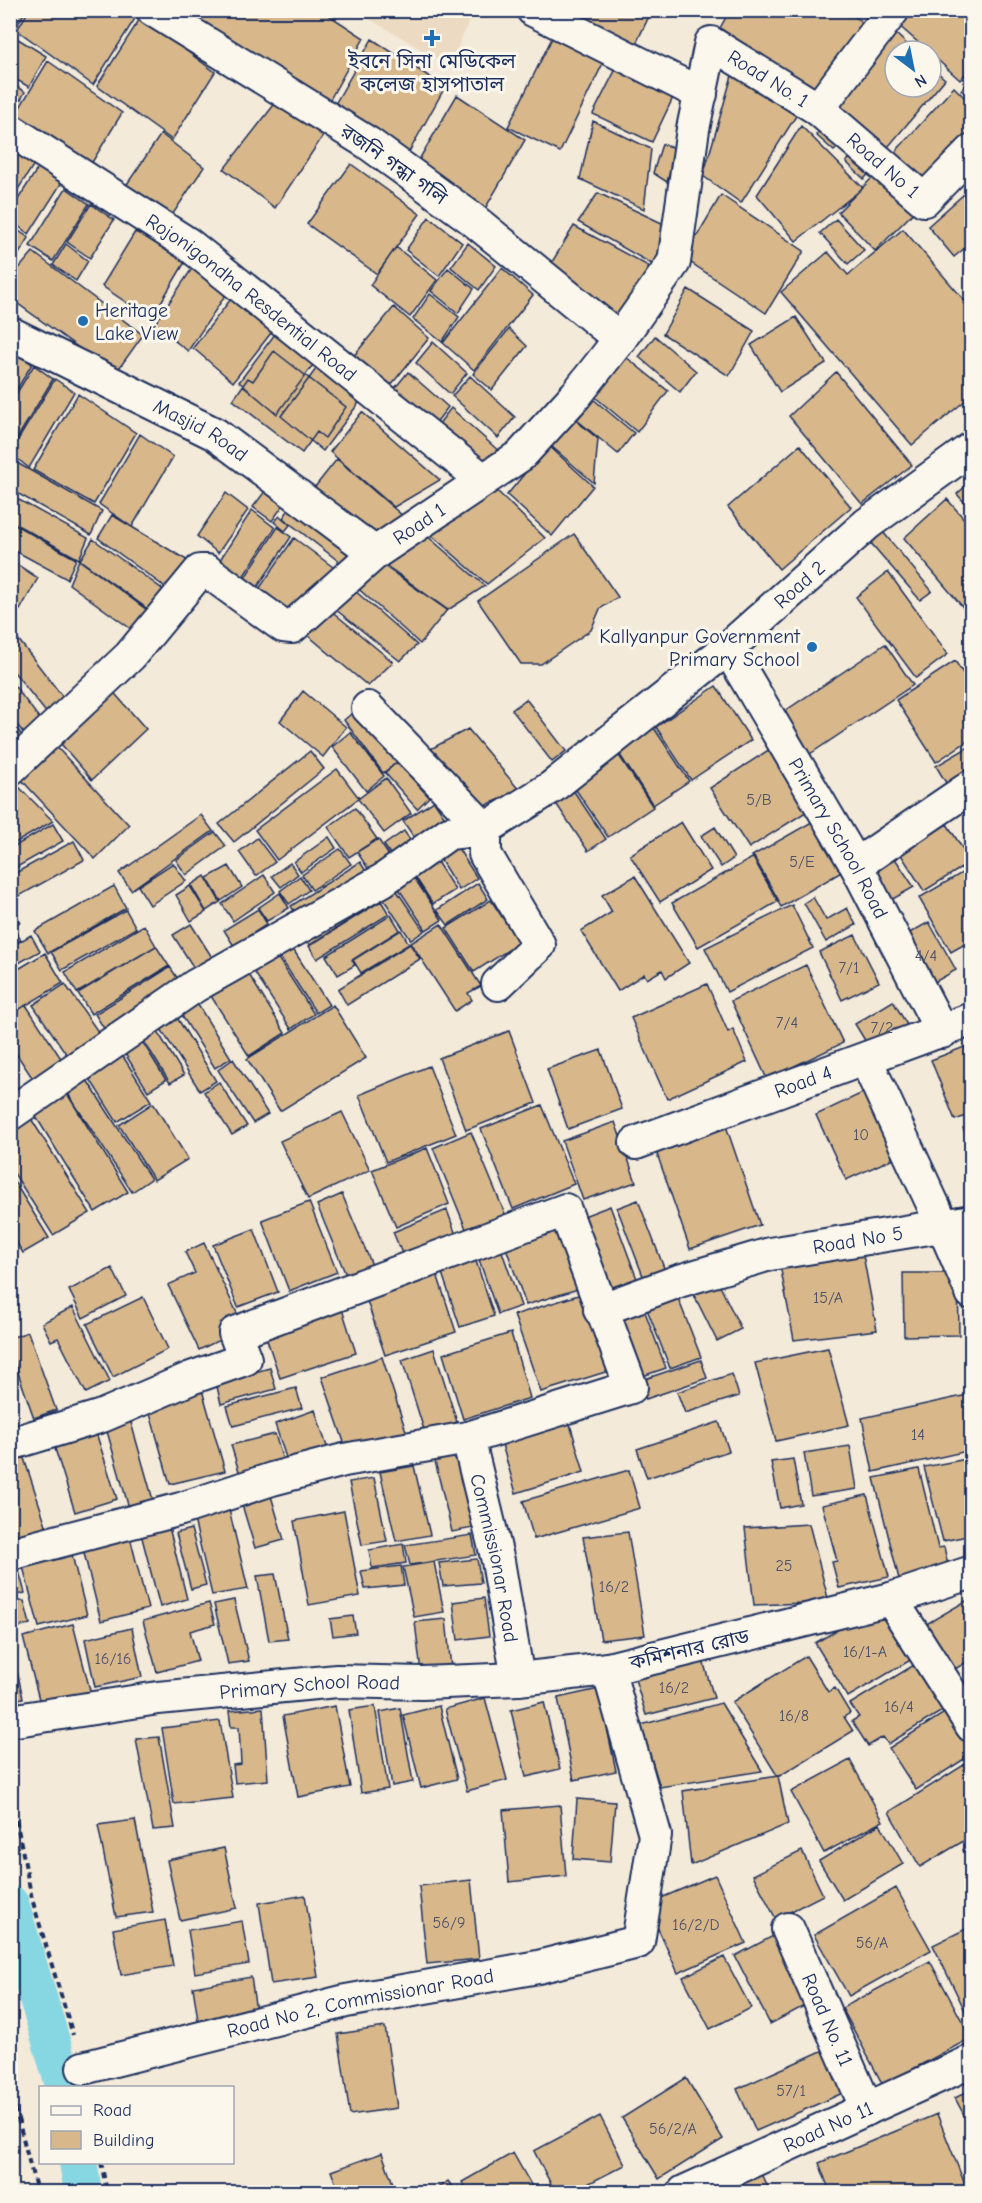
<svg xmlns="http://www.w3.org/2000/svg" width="982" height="2203" viewBox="0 0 982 2203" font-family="'Comic Neue','Noto Sans Bengali',sans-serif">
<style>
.built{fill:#ecdbc2}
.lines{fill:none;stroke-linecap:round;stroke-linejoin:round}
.canal{stroke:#87d7e2;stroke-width:38}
.building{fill:#d8b88b;stroke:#1b2f5e;stroke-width:1.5}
.street-casing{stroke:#1b2f5e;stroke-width:36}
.path{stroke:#1b2f5e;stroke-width:4;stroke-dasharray:6 4.5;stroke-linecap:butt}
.street{stroke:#fbf7ec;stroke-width:32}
.poi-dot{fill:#1f6fb2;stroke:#fbf7ec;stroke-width:2}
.labels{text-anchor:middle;stroke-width:6;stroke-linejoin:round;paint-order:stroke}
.number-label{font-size:16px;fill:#4a5169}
.poi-label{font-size:20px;fill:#1b2f5e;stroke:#fbf7ec}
.street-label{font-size:20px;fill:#1b2f5e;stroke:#fbf7ec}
</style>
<rect width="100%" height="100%" fill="#f4ead9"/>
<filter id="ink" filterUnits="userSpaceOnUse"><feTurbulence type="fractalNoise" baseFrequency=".0167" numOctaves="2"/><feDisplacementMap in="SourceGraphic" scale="12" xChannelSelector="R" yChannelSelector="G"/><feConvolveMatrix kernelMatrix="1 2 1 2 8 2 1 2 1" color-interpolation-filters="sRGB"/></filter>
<g filter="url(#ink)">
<path class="built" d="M356,11H473L450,66Z"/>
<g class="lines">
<path class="canal" d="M10,1904L65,2088
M78,2162L83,2192"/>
</g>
<path class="building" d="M10,10H26L13,32L10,31Z
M29,10H126L136,17L93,85L17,30Z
M171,10H321L364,38L322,114Z
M548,10H652L633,50Z
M730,10H846L862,22L819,95L720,28Z
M908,10H960L972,20V66L960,80L931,54V51H928L897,24Z
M141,17L215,72L172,140L97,86Z
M895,33L914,51H895V87H931V67L945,79L883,153L832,105Z
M10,34L46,56L29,87L10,76Z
M553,36L604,61L560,152L508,127Z
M372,39L445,87L404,161L330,113Z
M48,61L122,113L85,174L11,122Z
M620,61L677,89L652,142L593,114Z
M733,72L796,116L741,203L703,176Z
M972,78V99L961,90Z
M10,82L25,92L10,118Z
M954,87L972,105V138L921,195L887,161Z
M457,95L525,140L482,214L414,168Z
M277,101L323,136L275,208L224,169Z
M593,121L651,149L644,209L580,179Z
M827,123L845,140L834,151L816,135Z
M801,126L863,188L796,241L757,195Z
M161,134L204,167L167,223L123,190Z
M16,143L38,158L10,202V152Z
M662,144L677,149L667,182L653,173Z
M857,151L875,167L864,179L846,162Z
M43,160L66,176L29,234L10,220V212Z
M351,164L420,214L377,274L307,224Z
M884,166L921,205L875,251L838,212Z
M972,187V242L954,257L928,226Z
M66,188L89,204L53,261L30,246Z
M598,193L666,225L659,268L578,222Z
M721,195L804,251L766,313L684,258Z
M91,204L114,220L90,258L67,242Z
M429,217L462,243L439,276L406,250Z
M836,219L864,250L848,264L820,233Z
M10,225L29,238L10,268Z
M574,226L652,268L618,327L544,275Z
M903,229L972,309V395L912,445L781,292L828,252L848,275Z
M135,232L188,257L151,319L102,286Z
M468,243L496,266L479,290L451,267Z
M66,244L88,261L76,281L53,265Z
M396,247L437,280L410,317L370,285Z
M33,252L143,335L115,374L10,298V279Z
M193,267L227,293L188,351L154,325Z
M448,268L474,289L458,313L431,291Z
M502,268L533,295L474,370L443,343Z
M688,289L754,331L729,376L663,334Z
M430,294L459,317L442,342L413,319Z
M234,295L274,329L233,382L193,348Z
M394,307L429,338L387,390L352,358Z
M796,317L826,363L780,392L751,345Z
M509,329L527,346L492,390L473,374Z
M278,330L316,361L277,414L239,382Z
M655,336L696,371L680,392L639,357Z
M433,342L467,373L450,394L416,363Z
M14,351L32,364L10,401V357Z
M274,351L346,407L325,438L317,432L302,453L233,400L248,378L253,381Z
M626,357L668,391L637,432L595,397Z
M322,361L364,396L323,451L281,416Z
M34,365L53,379L10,450V404Z
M408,372L448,407L431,429L391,393Z
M836,372L912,465L862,504L789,416Z
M470,376L515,417L498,438L452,396Z
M55,379L74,392L29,468L10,453Z
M78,394L136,433L94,504L33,470Z
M593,399L634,433L618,454L577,420Z
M451,408L501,453L475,467L434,430Z
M362,412L440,480L394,507L330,452Z
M573,418L598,439L594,483L551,446Z
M140,434L173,457L132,527L99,504Z
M548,445L593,486L552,536L507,495Z
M800,445L851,507L779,569L728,507Z
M10,459L102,511L91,535L10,489Z
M337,459L404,517L369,541L311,492Z
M972,480V511L957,494Z
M492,486L545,538L487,584L429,533Z
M266,490L284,504L272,521L253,507Z
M226,493L248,510L218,553L197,536Z
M10,495L88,538L79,559L10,521Z
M297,498L364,551L350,570L283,518Z
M947,499L972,528V618L904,538Z
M252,510L275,528L237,586L214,569Z
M112,515L190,562L169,590L98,538Z
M280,516L290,525L285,531L274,522Z
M10,522L76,559L67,579L10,548Z
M278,527L291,537L253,594L240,585Z
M883,532L932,591L920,600L870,542Z
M425,534L485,586L448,610L380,561Z
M574,534L618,597L600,609L591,630L541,664H521L478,601Z
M294,538L337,570L288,619L255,595Z
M93,539L165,591L152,612L80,560Z
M10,560L38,578L20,610L10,604Z
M79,560L151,613L138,634L69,584Z
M378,562L447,610L420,644L352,583Z
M888,572L948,654L916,678L856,597Z
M354,590L417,645L400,661L335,609Z
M329,609L393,662L368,686L304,632Z
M11,630L66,701L48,715L10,667Z
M885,644L913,685L804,758L776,717Z
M955,661L972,687V738L936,762L896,700Z
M10,680L43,723L26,736L10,716Z
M716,686L751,740L691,780L656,727Z
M109,687L146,729L92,780L56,738Z
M303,691L346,727L323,757L280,721Z
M526,699L566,751L552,762L512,710Z
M357,709L397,762L383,773L344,720Z
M10,720L25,739L10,750Z
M654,728L689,781L653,805L618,752Z
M468,729L520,791L474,810L425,752Z
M350,732L384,776L366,791L332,747Z
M51,741L129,825L95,859L17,775Z
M972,745V781L952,793L936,766Z
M770,749L809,810L749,848L710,788Z
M310,751L324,769L234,842L219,824Z
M618,754L653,807L608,837L572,784Z
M397,762L429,797L417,809L385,773Z
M337,769L359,798L277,860L255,830Z
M10,778L53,821L10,846Z
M386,778L411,813L384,833L358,799Z
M571,787L606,839L588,851L553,799Z
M434,801L453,829L422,849L403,821Z
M355,808L377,839L349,857L328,827Z
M201,815L213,831L131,890L119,873Z
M824,815L852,866L781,907L752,856Z
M681,822L711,870L660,902L630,855Z
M53,824L63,841L10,871V849Z
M947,824L971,862L924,891L900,853Z
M715,827L734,858L721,867L701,836Z
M404,831L416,848L396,863L384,845Z
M215,832L226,846L186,875L176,860Z
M329,837L336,848L301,872L294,862Z
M257,838L275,862L256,876L239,852Z
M378,839L397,868L377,882L357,852Z
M74,841L84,860L10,901V876Z
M456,845L477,878L459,890L438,856Z
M340,849L351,864L312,890L302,875Z
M892,854L914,887L891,900L869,868Z
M434,857L455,890L433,904L412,872Z
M754,857L779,901L698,947L672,903Z
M360,862L371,879L301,922L291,906Z
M173,863L186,881L150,905L138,886Z
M290,863L298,874L281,887L272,876Z
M229,866L242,887L221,901L207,878Z
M972,867V940L951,952L919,898Z
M411,873L442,920L426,930L395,883Z
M264,875L275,892L233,921L222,904Z
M205,876L220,902L206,911L191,885Z
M300,876L309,890L289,904L280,891Z
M635,876L689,963L666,978L662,970L647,979L644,974L618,991L581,931L612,912L602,895Z
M478,883L488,899L448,925L437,910Z
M393,885L424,931L411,940L380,894Z
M114,886L126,908L48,953L35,931Z
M190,886L206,912L191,921L176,895Z
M371,887L380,901L310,945L301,931Z
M280,893L289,908L267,921L258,908Z
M813,897L826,920L847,908L856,925L826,942L804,903Z
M491,900L519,943L474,972L446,928Z
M381,901L389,914L317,959L309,946Z
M792,905L813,948L727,992L705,948Z
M10,906L20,922L10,928Z
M258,909L267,924L234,946L224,930Z
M126,910L136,928L62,970L51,952Z
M391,915L400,930L352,960L355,965L338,975L326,956Z
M929,922L956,970L924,988L897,940Z
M191,924L220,970L202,981L173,935Z
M441,924L481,986L468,993L472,1000L455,1011L411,943Z
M144,925L156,946L77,993L65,972Z
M13,928L21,940L10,946V930Z
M401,930L409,944L361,973L353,960Z
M31,935L40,951L10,968V947Z
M855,935L879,982L842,1000L819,952Z
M410,944L420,959L347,1005L338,989Z
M156,946L169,966L91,1014L78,993Z
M291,946L329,1005L316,1013L278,954Z
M45,953L63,983L10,1015V974Z
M276,955L314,1014L291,1029L253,970Z
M806,965L843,1043L767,1079L731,1001Z
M170,967L186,991L110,1038L95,1014Z
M248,973L285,1033L249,1056L211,996Z
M65,984L101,1036L69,1058L33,1005Z
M707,984L728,1032L733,1029L747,1062L667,1099L631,1018Z
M193,997L231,1058L215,1068L177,1008Z
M893,1001L910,1030L872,1052L855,1024Z
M26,1005L64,1063L35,1082L10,1044V1016Z
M333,1005L366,1058L280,1111L247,1059Z
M173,1011L216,1081L200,1091L156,1021Z
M153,1024L184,1075L170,1083L139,1033Z
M509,1031L536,1103L466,1130L439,1058Z
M137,1033L166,1080L148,1091L119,1044Z
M972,1044V1114L955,1120L931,1060Z
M119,1050L151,1101L117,1122L85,1071Z
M601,1050L622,1109L568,1129L547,1069Z
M233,1059L268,1114L253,1123L218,1070Z
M429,1066L456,1134L386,1162L359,1095Z
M85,1077L151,1179L132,1192L65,1089Z
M219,1082L247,1126L232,1135L204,1092Z
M875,1087L905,1153L846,1180L816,1115Z
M66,1092L128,1192L95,1212L33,1112Z
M153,1103L188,1159L154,1180L119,1125Z
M542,1105L574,1184L513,1209L481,1129Z
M342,1112L370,1170L308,1199L280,1141Z
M30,1117L90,1213L53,1235L10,1167V1129Z
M615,1122L636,1182L583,1200L562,1141Z
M725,1123L760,1225L690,1249L655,1148Z
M972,1126V1152L963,1128Z
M471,1132L508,1221L469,1236L433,1148Z
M427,1148L449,1204L396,1227L372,1170Z
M10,1175L49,1238L23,1253L10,1232Z
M342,1194L372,1265L346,1275L317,1205Z
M638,1200L669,1281L648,1289L617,1208Z
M309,1202L337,1272L289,1291L262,1220Z
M610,1206L640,1287L606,1299L576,1219Z
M447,1210L456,1235L403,1256L393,1232Z
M556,1226L578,1289L526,1305L504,1242Z
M254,1229L278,1292L238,1307L213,1245Z
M204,1243L244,1328L199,1350L168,1285L195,1273L185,1252Z
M499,1243L521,1306L498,1314L476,1251Z
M473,1252L494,1316L460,1327L439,1264Z
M863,1255L877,1330L794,1340L780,1265Z
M112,1268L126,1296L83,1318L69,1290Z
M435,1268L456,1332L385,1355L364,1292Z
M903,1273H958L959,1335L904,1336Z
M717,1280L741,1329L717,1341L693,1293Z
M585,1293L612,1370L541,1392L514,1315Z
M676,1293L701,1357L670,1368L645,1304Z
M143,1297L168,1349L113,1377L87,1324Z
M340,1303L356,1353L280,1378L263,1328Z
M642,1304L666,1368L631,1380L606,1316Z
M73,1307L110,1381L86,1393L58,1338L51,1341L42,1323Z
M28,1332L56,1410L34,1418L10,1350V1338Z
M511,1333L530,1398L463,1419L443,1354Z
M828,1348L849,1425L776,1441L755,1363Z
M434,1349L457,1422L425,1433L402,1360Z
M382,1357L407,1434L348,1454L322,1377Z
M701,1360L707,1378L646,1399L639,1381Z
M270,1368L276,1389L221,1404L216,1382Z
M732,1374L739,1396L685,1413L677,1392Z
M296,1388L302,1408L233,1426L227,1406Z
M202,1390L225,1471L170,1484L147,1403Z
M972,1394V1450L873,1472L862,1418Z
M315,1410L331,1459L291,1473L275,1424Z
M128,1412L155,1507L130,1512L103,1417Z
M567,1414L584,1472L516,1493L499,1434Z
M92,1420L117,1499L75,1512L50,1433Z
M719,1422L729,1451L647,1478L637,1449Z
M275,1434L285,1467L241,1478L231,1445Z
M850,1446L857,1489L811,1496L804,1453Z
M21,1449L47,1528L10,1540V1452Z
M466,1451L484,1526L452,1532L434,1457Z
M972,1458V1535L943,1541L924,1467Z
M793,1459L801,1504L780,1508L771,1462Z
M414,1466L430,1535L396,1541L380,1472Z
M919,1469L938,1548L944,1547L949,1569L899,1579L874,1478Z
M629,1470L640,1508L534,1539L523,1501Z
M374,1478L387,1541L362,1545L349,1482Z
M269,1489L284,1540L255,1548L240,1498Z
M867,1495L889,1577L839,1588L832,1562L837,1561L822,1505Z
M227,1501L248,1589L212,1595L191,1507Z
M344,1511L360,1596L309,1605L294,1521Z
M168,1523L187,1599L160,1607L140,1530Z
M809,1524L829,1602L754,1605L745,1528Z
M128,1529L148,1609L101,1621L81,1541Z
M191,1529L206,1585L191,1589L176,1533Z
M628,1532L645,1635L601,1640L583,1537Z
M472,1535L476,1555L410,1565L405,1545Z
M403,1544L406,1563L372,1568L369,1550Z
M70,1547L87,1615L39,1627L21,1559Z
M477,1559L481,1583L443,1586L439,1563Z
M434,1562L444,1612L414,1617L403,1567Z
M401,1566L404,1585L365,1589L361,1571Z
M10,1571H19L25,1593L10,1597Z
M275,1574L288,1639L269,1641L257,1576Z
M484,1598L489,1636L458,1640L453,1602Z
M971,1598L972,1659L943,1676L916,1630Z
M234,1600L249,1661L228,1664L214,1604Z
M10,1601H24L30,1624L15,1628Z
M209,1603L215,1624L190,1631L198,1661L157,1672L143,1621Z
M882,1604L914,1658L848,1697L815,1643Z
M353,1616L356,1633L333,1636L330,1619Z
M446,1619L451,1668L421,1672L415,1622Z
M73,1624L91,1694L41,1707L23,1637Z
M132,1628L142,1677L95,1687L85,1639Z
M806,1656L828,1692L835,1688L850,1713L844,1717L853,1731L778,1777L732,1702Z
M702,1657L714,1698L646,1715L634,1676Z
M919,1662L947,1708L888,1744L883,1737L868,1746L852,1721L859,1717L850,1704Z
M17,1671L23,1698L10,1701V1672Z
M599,1689L616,1771L574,1780L558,1698Z
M485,1698L507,1780L467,1791L445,1709Z
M544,1702L560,1769L526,1777L511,1710Z
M721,1703L762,1771L660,1787L641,1725Z
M957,1705L972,1729V1754L916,1790L889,1748Z
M335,1706L350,1787L298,1797L283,1716Z
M375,1706L388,1789L361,1793L349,1710Z
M439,1706L457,1779L421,1788L403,1715Z
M263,1708L268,1780L235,1783L233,1765L241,1764L239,1727H231L229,1711Z
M400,1708L413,1782L392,1786L380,1712Z
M220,1721L233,1798L174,1804L162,1728Z
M159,1737L175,1828L153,1830L136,1739Z
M850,1760L883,1821L824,1853L791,1792Z
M967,1763L972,1771V1836L920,1867L889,1812Z
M778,1776L788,1824L691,1865L683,1791Z
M577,1799L615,1802L610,1862L573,1859Z
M560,1805L566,1876L509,1882L503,1810Z
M135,1820L153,1912L116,1917L98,1825Z
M880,1824L903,1864L843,1900L819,1861Z
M972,1845V1865L963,1850Z
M224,1848L237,1908L180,1920L167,1860Z
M802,1851L823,1895L776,1919L753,1875Z
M715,1875L746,1943L678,1973L647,1904Z
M471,1880L479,1959L427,1964L419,1886Z
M896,1888L931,1950L849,1996L814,1935Z
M305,1895L318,1977L271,1984L259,1903Z
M165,1920L173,1966L121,1975L113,1929Z
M242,1921L249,1964L195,1973L188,1930Z
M972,1926V2025L933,1945Z
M775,1935L810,2003L770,2024L735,1956Z
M724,1957L751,2008L710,2029L683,1977Z
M930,1961L971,2038L883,2085L842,2008Z
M251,1977L256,2011L198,2020L193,1987Z
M385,2027L397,2108L350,2115L338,2034Z
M826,2049L845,2092L756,2131L737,2089Z
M686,2078L723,2139L659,2179L622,2118Z
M972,2089V2130L955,2098Z
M937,2114L968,2192H848L846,2190L830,2192L819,2163Z
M600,2116L625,2165L572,2192H555L534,2151Z
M382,2153L396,2192H339L331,2171Z
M513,2153L535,2192H468L462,2182Z
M758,2169L771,2192H718Z
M448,2181L456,2192H432Z"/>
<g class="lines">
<defs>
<g id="street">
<path d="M153,10L368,143L471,218L620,339"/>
<path d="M533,10L701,94"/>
<path id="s1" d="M818,109L924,200L972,151"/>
<path id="s2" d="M10,130L188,244L482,479"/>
<path id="s3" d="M10,333L215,434L375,553"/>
<path id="s4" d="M728,648L856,865L942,1032"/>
<path d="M368,708L485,829V854L539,945L498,984"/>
<path id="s5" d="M10,769L130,656L200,571H207L283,626L292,627L375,553L521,455L576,395L620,339L674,262L693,129L711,43L818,109L893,10"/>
<path d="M856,865L972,786"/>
<path d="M866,1060L943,1226L972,1293"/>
<path id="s6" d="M10,1114L195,986L383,880L449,833L485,829L552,787L728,648L867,524L972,448"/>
<path id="s7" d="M636,1143L972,1019"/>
<path id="s8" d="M600,1310L679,1281L770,1254L972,1221"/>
<path id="s9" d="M468,1438L498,1561L518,1679"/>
<path d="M10,1444L102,1416L191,1378L245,1359L235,1333L565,1210L631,1387L468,1438L344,1460L272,1479L181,1509L10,1554"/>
<path d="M891,1599L972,1726"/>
<path id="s10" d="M10,1721L158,1698L337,1681L422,1683L518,1679L608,1669L891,1599L972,1572"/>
<path id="s11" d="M788,1929L867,2109"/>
<path id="s12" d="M83,2068L346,2001L538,1967L638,1942L655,1835L608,1669"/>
<path id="s13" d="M684,2192L972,2061"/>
</g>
</defs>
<use href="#street" class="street-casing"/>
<path class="path" d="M10,1789L32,1899L73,2035
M10,2088L37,2192
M101,2162L107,2192"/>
<use href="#street" class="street"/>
</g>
</g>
<g class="poi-dot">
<path d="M429 29h6v6h6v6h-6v6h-6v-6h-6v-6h6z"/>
<circle cx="83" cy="321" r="6"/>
<circle cx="812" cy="647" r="6"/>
</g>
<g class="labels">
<g class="number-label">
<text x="759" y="805">5/B</text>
<text x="802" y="867">5/E</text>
<text x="926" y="961">4/4</text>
<text x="849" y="973">7/1</text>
<text x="787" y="1028">7/4</text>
<text x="882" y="1033">7/2</text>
<text x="861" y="1140">10</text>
<text x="828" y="1303">15/A</text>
<text x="918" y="1440">14</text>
<text x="784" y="1571">25</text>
<text x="614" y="1592">16/2</text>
<text x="865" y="1657">16/1-A</text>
<text x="113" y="1664">16/16</text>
<text x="674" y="1693">16/2</text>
<text x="899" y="1712">16/4</text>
<text x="794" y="1721">16/8</text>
<text x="449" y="1928">56/9</text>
<text x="696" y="1930">16/2/D</text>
<text x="872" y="1948">56/A</text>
<text x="791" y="2096">57/1</text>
<text x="673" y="2134">56/2/A</text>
</g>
<g class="poi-label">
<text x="432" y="68">ইবনে সিনা মেডিকেল<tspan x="432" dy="23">কলেজ হাসপাতাল</tspan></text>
<text x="95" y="317" text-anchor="start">Heritage<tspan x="95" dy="23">Lake View</tspan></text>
<text x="800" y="643" text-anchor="end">Kallyanpur Government<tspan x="800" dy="23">Primary School</tspan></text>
</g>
<g class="street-label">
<text dy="7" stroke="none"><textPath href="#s5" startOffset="1208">Road No. 1</textPath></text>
<text transform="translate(394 164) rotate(35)" y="7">রজনি গন্ধা গলি</text>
<text dy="7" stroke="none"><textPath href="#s1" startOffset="86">Road No 1</textPath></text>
<text dy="7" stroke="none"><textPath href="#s2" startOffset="294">Rojonigondha Resdential Road</textPath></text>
<text dy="7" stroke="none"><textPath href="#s3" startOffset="214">Masjid Road</textPath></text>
<text dy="7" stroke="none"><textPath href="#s5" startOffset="549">Road 1</textPath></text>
<text dy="7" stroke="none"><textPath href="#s6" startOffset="957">Road 2</textPath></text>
<text dy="7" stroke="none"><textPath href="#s4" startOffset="220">Primary School Road</textPath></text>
<text dy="7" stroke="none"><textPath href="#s7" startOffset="178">Road 4</textPath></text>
<text dy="7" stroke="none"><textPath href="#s8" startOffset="268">Road No 5</textPath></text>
<text dy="7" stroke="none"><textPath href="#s9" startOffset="123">Commissionar Road</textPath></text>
<text transform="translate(689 1649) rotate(-13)" y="7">কমিশনার রোড</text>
<text dy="7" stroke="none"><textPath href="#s10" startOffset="302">Primary School Road</textPath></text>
<text dy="7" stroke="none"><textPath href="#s12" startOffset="285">Road No 2, Commissionar Road</textPath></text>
<text dy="7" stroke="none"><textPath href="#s11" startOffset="99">Road No. 11</textPath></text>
<text dy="7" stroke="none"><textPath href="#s13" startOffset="158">Road No 11</textPath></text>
</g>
</g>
<rect width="982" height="2203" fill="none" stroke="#fbf7ec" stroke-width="36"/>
<rect x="18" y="18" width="946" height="2167" fill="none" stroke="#1b2f5e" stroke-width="2" filter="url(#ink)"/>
<rect x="39" y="2086" width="195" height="78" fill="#fbf7ec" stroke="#a1a7b3" stroke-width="1.5"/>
<rect x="51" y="2106" width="30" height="9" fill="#fbf7ec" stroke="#a1a7b3" stroke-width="1.5"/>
<text x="93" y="2116" font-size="18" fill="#1b2f5e">Road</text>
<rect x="51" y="2131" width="30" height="18" fill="#d8b88b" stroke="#a1a7b3" stroke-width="1.5"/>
<text x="93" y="2146" font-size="18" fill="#1b2f5e">Building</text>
<g transform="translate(913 69) rotate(148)"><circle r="28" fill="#fbf7ec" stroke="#a1a7b3" stroke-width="1.5"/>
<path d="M0-4.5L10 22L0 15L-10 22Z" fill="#1f6fb2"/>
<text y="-9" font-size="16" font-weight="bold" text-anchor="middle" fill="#1b2f5e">N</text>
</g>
</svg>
